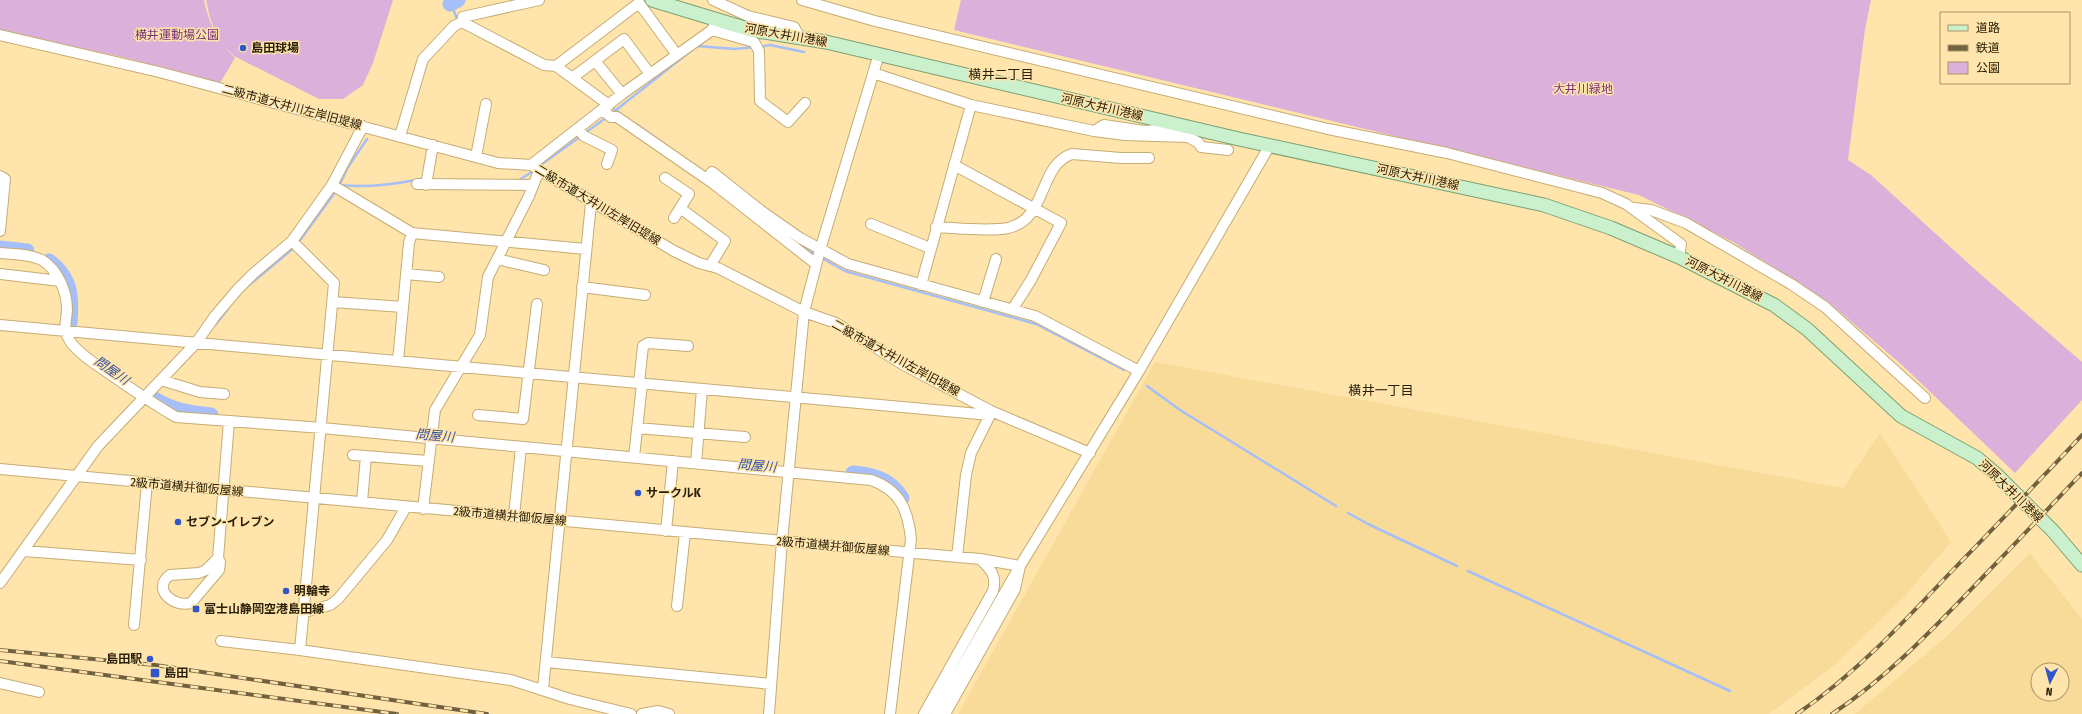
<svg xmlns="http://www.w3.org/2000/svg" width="2082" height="714" viewBox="0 0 2082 714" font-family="'Fira Sans Condensed','Noto Sans JP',sans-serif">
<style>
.built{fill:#f8da99;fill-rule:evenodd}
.green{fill:#dbb1db}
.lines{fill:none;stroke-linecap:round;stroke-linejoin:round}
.stream{stroke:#a6bff8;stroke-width:2.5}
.river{stroke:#a6bff8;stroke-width:15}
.minor-casing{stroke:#c5ac75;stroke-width:12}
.major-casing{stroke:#7ca173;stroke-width:15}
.minor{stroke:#fff;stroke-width:10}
.major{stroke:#cbf0cd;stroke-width:13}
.rail-casing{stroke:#71623f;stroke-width:4}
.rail{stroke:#ffe4ab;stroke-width:2.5;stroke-dasharray:8;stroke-linecap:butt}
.poi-dot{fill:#3156c7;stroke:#ffe4ab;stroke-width:1.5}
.labels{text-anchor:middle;stroke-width:3;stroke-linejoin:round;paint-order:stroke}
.park-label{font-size:12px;fill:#78327b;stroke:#ffe4ab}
.street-label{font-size:12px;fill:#292009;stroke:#ffe4ab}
.poi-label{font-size:12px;font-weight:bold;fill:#292009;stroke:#ffe4ab;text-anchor:start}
.neighbourhood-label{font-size:13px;fill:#292009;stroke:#ffe4ab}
.water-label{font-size:13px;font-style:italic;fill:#3250a1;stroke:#ffe4ab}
</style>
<rect width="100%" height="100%" fill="#ffe4ab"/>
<path class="built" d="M1155,362L1843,488L1880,433L1951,542L1904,597L1836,664L1769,714H958Z
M2030,553L2082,619V714H1855L1948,635ZM2038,670H2062V694H2038Z"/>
<path class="green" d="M0,0H204C209,25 218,40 235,58L220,83L122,57L0,31Z
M206,0H393L373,63L363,85L343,99H319L234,56L219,40L210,18Z
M961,0H1871L1865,29L1848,160L1871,175L1979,273L2082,362V400L2015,473L1902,365L1827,301L1733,242L1639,195L954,30Z"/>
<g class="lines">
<path class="stream" d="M450,0L458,22
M760,47L770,45L804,52
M611,107L620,113
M611,114L697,46L735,49L755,47
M636,124L666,145
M585,133L607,117
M538,167L581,136
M519,180L535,170
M340,185C366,188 390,185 416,180
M339,186L348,167L367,139
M298,243L336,191
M801,244L816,255
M820,257L845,271L1036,324L1124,370
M242,291L295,247
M216,324L228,309
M1147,386L1180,410L1336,506
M1348,513L1368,524L1457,566
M1468,571L1730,691"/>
<path class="river" d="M450,4L458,0
M0,248L27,251
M49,261C72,278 72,298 70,323
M153,398C171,410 190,413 211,415
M853,473C874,475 890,479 902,498"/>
<defs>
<path id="minor" d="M713,0L748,16L794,27L799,36
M802,0L875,21L1328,129L1447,153L1602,193L1626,204L1681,244L1679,257
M462,22L544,65L556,66L609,105
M712,30L754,42L759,51L760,101L788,122L805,103
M0,35L159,72L498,163L531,165L674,251L699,263L718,268L804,312L836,323L902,364L991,411L1090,453
M595,61L622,94
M556,66L639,3L677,55
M873,73L971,105L1094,131L1104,125L1144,131L1180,128
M572,78L624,39L650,74
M602,110L611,117H617L714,184L816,264
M578,129L584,136L612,150L607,164
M1094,131L1125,135L1188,137L1199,143L1201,147L1228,150
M400,136L423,59L454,26L462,22L463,17L539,0
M476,157L486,104
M531,165L622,94L712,30L717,20
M954,165L1061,223L1031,280L1012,310
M0,176L5,179L0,231
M665,178L689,194L674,218
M707,179L712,172L760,210L800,238L848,264L1035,316L1139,371
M417,184L533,185
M332,185L412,233L586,249
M426,185L433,145
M680,208L725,241L710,266
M1634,208L1651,210L1686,223L1791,284L1825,307L1925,398
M871,224L930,248
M936,227C957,228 987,232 1008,228C1048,219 1038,165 1072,154L1121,158H1149
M0,253C13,254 30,254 42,260C58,270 67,292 67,310C66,325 62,330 72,344C82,356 95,364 107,372C130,388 152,403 176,417L322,428L871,480C900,490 908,510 911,539L890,714
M497,259L544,270
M0,274L60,281
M406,274L439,277
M921,285L971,105
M582,287L645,295
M333,302L403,307
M983,302L996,259
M0,325L990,415L991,411
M398,361L409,243L412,233
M161,380L200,392L224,394
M639,383L643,346L648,343L688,346
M478,415L523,419L537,304
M637,428L745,437
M353,455L428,461
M634,457L642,384
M696,463L702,389
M0,469L980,559L1020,566L1015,589L945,714
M362,502L366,456
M423,509L435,410L480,335L488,277L529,196L539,171
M514,516L521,447
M666,531L673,461
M24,551L141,560
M957,557L966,475L971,453L990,415
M218,558L206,570L199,573L170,575C151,589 174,608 191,603L219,570L220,562L218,558L229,421
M0,583L98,446L196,343L215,316L238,289L254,273L292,241
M677,606L685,533
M305,612L330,605L338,599L387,540L406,507
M134,625L147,483
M221,641L300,650L511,680L570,699L631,714
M300,650L334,283L292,241L332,185L363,126
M546,662L771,684
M0,683L39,692
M543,689L591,203
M642,714L658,711L669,714
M769,714L782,541L804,312L820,250L879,54
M924,714L993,591C997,576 991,569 980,559
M935,714L1020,566L1139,371L1270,145"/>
<path id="major" d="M652,0L751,30L826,42L1239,139L1544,205L1611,228L1679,257L1774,305L1807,329L1901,416L1977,458L1997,475L2053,531L2082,565"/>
</defs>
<use href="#minor" class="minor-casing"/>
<use href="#major" class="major-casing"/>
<use href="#minor" class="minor"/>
<use href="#major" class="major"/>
<defs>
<path id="rail" d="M0,650L155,665L487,714
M0,661L397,714
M1797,714C1854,675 1901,625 1948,575C1993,529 2038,482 2082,435
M1832,714C1888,677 1935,627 1981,579C2015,544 2048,509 2082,473"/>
</defs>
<use href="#rail" class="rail-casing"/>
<use href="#rail" class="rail"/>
</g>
<g class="poi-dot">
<circle cx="243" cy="48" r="4"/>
<circle cx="638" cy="493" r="4"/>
<circle cx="178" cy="522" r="4"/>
<circle cx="286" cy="591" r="4"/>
<rect x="192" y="605" width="8" height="8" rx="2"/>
<circle cx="150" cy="659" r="4"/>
<rect x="150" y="668" width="10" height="10" rx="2"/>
</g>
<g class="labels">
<g class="park-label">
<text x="177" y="39">横井運動場公園</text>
<text x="1583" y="93">大井川緑地</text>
</g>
<g class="street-label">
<text transform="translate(786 35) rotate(10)" y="4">河原大井川港線</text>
<text transform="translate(292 107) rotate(15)" y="4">二級市道大井川左岸旧堤線</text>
<text transform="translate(1102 107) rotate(13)" y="4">河原大井川港線</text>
<text transform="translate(1418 177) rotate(12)" y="4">河原大井川港線</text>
<text transform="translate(598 205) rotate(31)" y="4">二級市道大井川左岸旧堤線</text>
<text transform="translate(1724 279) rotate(27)" y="4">河原大井川港線</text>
<text transform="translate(896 358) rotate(29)" y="4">二級市道大井川左岸旧堤線</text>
<text transform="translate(187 487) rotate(5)" y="4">2級市道横井御仮屋線</text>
<text transform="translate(2011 491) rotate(44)" y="4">河原大井川港線</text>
<text transform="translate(510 516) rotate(5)" y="4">2級市道横井御仮屋線</text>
<text transform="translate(833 546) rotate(5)" y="4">2級市道横井御仮屋線</text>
</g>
<g class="poi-label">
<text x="251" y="52">島田球場</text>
<text x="646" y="497">サークルK</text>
<text x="186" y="526">セブン-イレブン</text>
<text x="294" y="595">明輪寺</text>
<text x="204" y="613">富士山静岡空港島田線</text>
<text x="142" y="663" text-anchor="end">島田駅</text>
<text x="164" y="677">島田</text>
</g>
<g class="neighbourhood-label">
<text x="1001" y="79">横井二丁目</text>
<text x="1381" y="395">横井一丁目</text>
</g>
<g class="water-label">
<text transform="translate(112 370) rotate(35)" y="5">問屋川</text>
<text transform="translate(435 435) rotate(5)" y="5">問屋川</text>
<text transform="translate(757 465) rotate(5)" y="5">問屋川</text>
</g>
</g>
<rect x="1940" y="12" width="130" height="72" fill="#ffe4ab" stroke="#a9966a"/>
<rect x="1948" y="25" width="20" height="6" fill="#cbf0cd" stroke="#a9966a"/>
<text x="1976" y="32" font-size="12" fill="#292009">道路</text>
<rect x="1948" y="45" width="20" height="6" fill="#71623f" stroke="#a9966a"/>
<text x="1976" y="52" font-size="12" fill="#292009">鉄道</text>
<rect x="1948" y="62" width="20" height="12" fill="#dbb1db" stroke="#a9966a"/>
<text x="1976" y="72" font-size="12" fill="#292009">公園</text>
<g transform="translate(2050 682) rotate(186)"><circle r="19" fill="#ffe4ab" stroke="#a9966a"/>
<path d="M0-3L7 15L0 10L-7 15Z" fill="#3156c7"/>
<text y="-6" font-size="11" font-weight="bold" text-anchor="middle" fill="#292009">N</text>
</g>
</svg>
